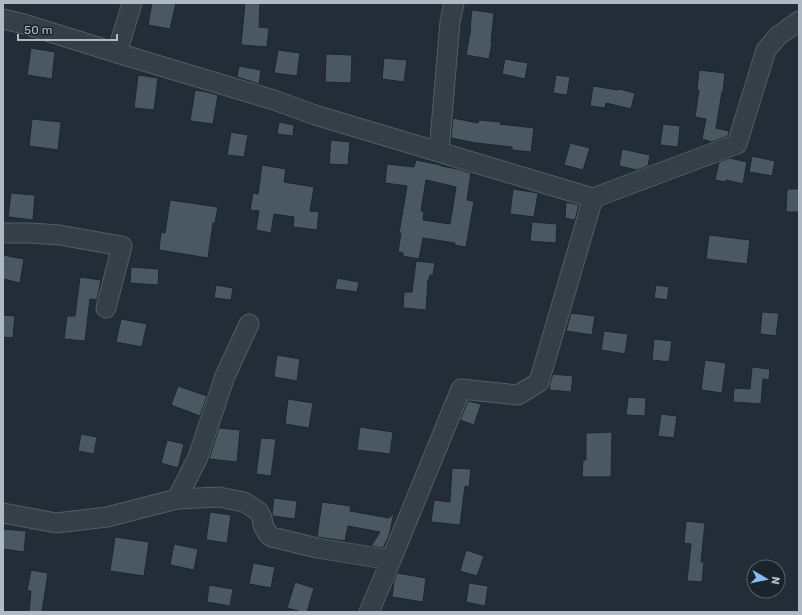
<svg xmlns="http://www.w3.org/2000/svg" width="802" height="615" viewBox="0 0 802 615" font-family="Rubik,sans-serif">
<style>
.building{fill:#4a5862;stroke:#1d262e;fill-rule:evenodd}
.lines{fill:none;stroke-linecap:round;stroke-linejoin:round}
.minor-casing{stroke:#535d65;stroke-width:21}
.minor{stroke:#353f47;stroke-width:19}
</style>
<rect width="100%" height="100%" fill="#222d37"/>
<path class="building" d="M152,3H176L170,29L148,25Z
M245,3H260L259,27L269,28L267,47L241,45Z
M472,10L494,13L491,42L492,43L489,59L466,55L471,28H470Z
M31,48L55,52L52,79L27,75Z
M278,50L300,53L297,76L274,73Z
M326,54L352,55L351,83L325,82Z
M384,58L407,60L404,82L382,79Z
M505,59L528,63L525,79L502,74Z
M239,66L261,70L259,84L237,77Z
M699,70L725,73L723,92H722L716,128L729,131L728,136L712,142L702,139L706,119L695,117L699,90H697Z
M138,75L158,78L154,110L134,108Z
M556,75L570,77L567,95L553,93Z
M593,86L618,90L619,89L635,93L631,109L606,103L605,108L590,106Z
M195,90L207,92L218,95L213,124L190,121Z
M453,118L478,123L479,120L501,122L500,124L534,128L531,152L512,150V147L476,143L451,138Z
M32,119L61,122L58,150L29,146Z
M279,122L294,125L293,136L277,134Z
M663,124L680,126L678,147L660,145Z
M231,132L248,135L244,157L227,155Z
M331,140L350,142L348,165L329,164Z
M570,143L590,148L583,170L564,165Z
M622,149L650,155L648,166L637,170L619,166Z
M752,156L775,161L772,176L749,172Z
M730,158L747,162L743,184L726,180L725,182L715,180L719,162Z
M416,160L441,165V166L458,169L471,173L467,200L474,201L466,247L454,245L455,243L423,238L419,259L403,256V253L398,252L401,233H399L407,186L385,183L387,164L414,167ZM426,180L456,187L450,224L423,220L424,211H421Z
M262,165L286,169L284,182L314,187L310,211L319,212L317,230L293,227L294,217L274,214L271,233L256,230L259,211L250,210L253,193L258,194Z
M513,189L538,193L534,217L510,214Z
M787,189H799V212H786Z
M11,193L35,195L33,220L8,217Z
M170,200L218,207L215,223H213L208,258L159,250L161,232L165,233Z
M566,202L579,205L575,220L565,218Z
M532,222L557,224L556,243L530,241Z
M709,235L750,240L747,264L706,259Z
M3,255L24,259L20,283L3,279Z
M416,261L435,263L433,275H430L429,280H428L426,310L403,308L404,292H412Z
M131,267L159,269L158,285L130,283Z
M80,277L101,280L97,300L90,299L85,341L64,339L67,316H75Z
M337,278L359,282L357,292L335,289Z
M216,285L233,288L231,300L214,298Z
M656,285L669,287L667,300L654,298Z
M762,312L779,313L776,336L760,334Z
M571,313L595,316L592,335L566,331Z
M3,315L15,316L13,338L3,337Z
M121,319L147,324L142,347L116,342Z
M604,331L628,334L625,354L601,350Z
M654,339L672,341L669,362L652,360Z
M277,355L300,359L297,381L274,377Z
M705,360L726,363L722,393L701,390Z
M752,367L770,369L769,380L763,379L761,404L733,402L734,388L750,389Z
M553,374L573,376L571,392L549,390L550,383Z
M178,386L207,396L200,416L171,405Z
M628,397L646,398L645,416L626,415Z
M288,399L313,403L309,428L285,424Z
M468,401L481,404L474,425L460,420Z
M661,414L677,416L674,438L658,436Z
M360,427L393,432L390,454L357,450Z
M219,428L240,430L237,462L209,459Z
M612,432L611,477H582L583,460H586V433Z
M81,434L97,437L94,454L78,451Z
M261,438L276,439L271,476L256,474Z
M167,440L184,444L178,468L161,463Z
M452,468L471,469L469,487L465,486L460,525L431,522L434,500L450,502Z
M274,498L297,501L295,519L273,516L272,514Z
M322,502L351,506L350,511L389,518L394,513L389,536L383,548L371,546L380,532L348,526L345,541L317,537Z
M210,512L231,515L227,543L206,540Z
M686,521L705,523L701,562H704L702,582L687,581L691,544L684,543Z
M3,529L26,531L24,552L3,549Z
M115,537L149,542L144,576L110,571Z
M174,544L198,549L194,570L170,565Z
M466,550L484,556L477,576L460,571Z
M253,563L275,567L271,588L249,584Z
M31,570L48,573L42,612H29L31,591H27Z
M397,573L426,578L423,602L392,597L394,581Z
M295,582L314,588L307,612H302L287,608Z
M469,583L488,586L485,606L466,602Z
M209,585L233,589L230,606L207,602Z"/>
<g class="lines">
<defs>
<path id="minor" d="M3,19L24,24L117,53L274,100L315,115L593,198L737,144L766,50L778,36L799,21
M117,53L132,3
M439,152L450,22L454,3
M3,233H31L59,235L122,246L106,308
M177,499L198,457L225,376L249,324
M3,513L56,523L107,517L177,499L219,497L244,502L258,511L262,518L263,525L268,534L272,537L317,548L391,560L369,612
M391,560L461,389L518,395L539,382L593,198"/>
</defs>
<use href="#minor" class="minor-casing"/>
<use href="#minor" class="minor"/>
</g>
<rect width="802" height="615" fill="none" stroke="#b0bac4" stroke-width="8"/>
<g transform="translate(766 579) rotate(99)"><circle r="19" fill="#1b242c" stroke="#576069"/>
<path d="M0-3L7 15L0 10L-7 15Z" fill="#88bcf0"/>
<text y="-6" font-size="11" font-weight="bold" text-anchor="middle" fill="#b0bac4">N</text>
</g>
<path d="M18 34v6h99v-6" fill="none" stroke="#b0bac4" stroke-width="2"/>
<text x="24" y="34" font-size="12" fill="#b0bac4" stroke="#1b242c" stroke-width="3" paint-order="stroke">50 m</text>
</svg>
